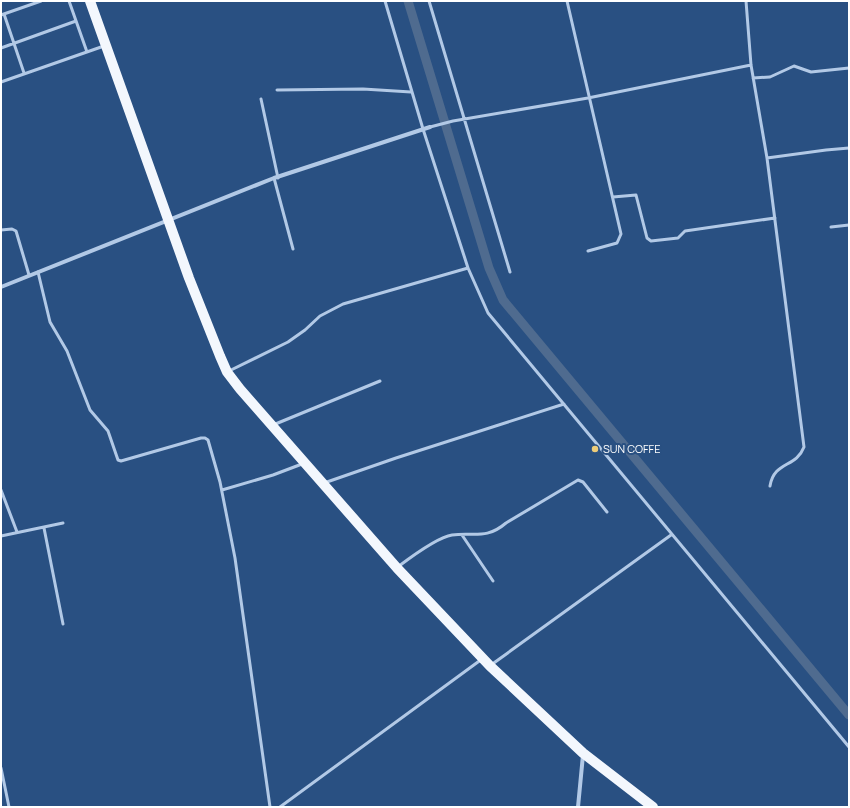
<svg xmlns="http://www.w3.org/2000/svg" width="850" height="808" viewBox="0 0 850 808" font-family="Manrope,sans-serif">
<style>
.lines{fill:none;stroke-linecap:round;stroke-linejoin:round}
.canal{stroke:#4f6b8f;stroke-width:9}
.service{stroke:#b2c9e6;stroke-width:3}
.minor{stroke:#b2c9e6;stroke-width:4}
.primary{stroke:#f3f7fd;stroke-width:10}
.poi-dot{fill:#edcc79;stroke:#295082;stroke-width:1.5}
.labels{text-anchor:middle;stroke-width:4;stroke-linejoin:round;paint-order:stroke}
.poi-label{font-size:11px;fill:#fff;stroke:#295082;text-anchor:start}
</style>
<rect width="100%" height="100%" fill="#295082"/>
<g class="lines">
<path class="canal" d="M408,1L489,268L503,300L849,715"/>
<path class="service" d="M69,1L87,52
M385,1L423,129L468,268L488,313L849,747
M429,1L510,272
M567,1L621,234L617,243L588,251
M746,1L751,65L767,158L804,447C796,468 774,461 770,486
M4,14L24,73
M1,15L41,1
M1,48L76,21
M753,78L770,77L794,66L811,72L849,68
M1,82L104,46
M277,90L363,89L411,92
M261,99L278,178
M430,127L453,121L588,98L751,65
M767,158L826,150L849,148
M274,178L293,249
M613,197L636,195L647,238L651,241L678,238L685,231L775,218
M831,227L849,225
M1,230L12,229L16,231L29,275
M38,272L50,322L67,351L90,410L108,431L118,460L121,461L201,438H205L208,440L220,482L235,558L270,807
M229,371L288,342L305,330L320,316L343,304L468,268
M273,425L380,381
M324,483L396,458L564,404
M1,490L17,532
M222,490L273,475L302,464
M44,528L63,624
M462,535L493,581
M1,536L63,523
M399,566C411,557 438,537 452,535C474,532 486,540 506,523L578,480L583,482L607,512
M491,665L671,535
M1,768L9,807
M280,807L482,659"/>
<path class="minor" d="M1,287L274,178L430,127
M578,807L583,755"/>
<path class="primary" d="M90,1L189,278L220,356L227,372L240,389L397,568L490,666L583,753L653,807"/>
</g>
<circle class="poi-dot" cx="595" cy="449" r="4"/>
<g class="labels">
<g class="poi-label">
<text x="603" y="453">SUN COFFE</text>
</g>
</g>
<rect width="850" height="808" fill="none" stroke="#ffffff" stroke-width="4"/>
</svg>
